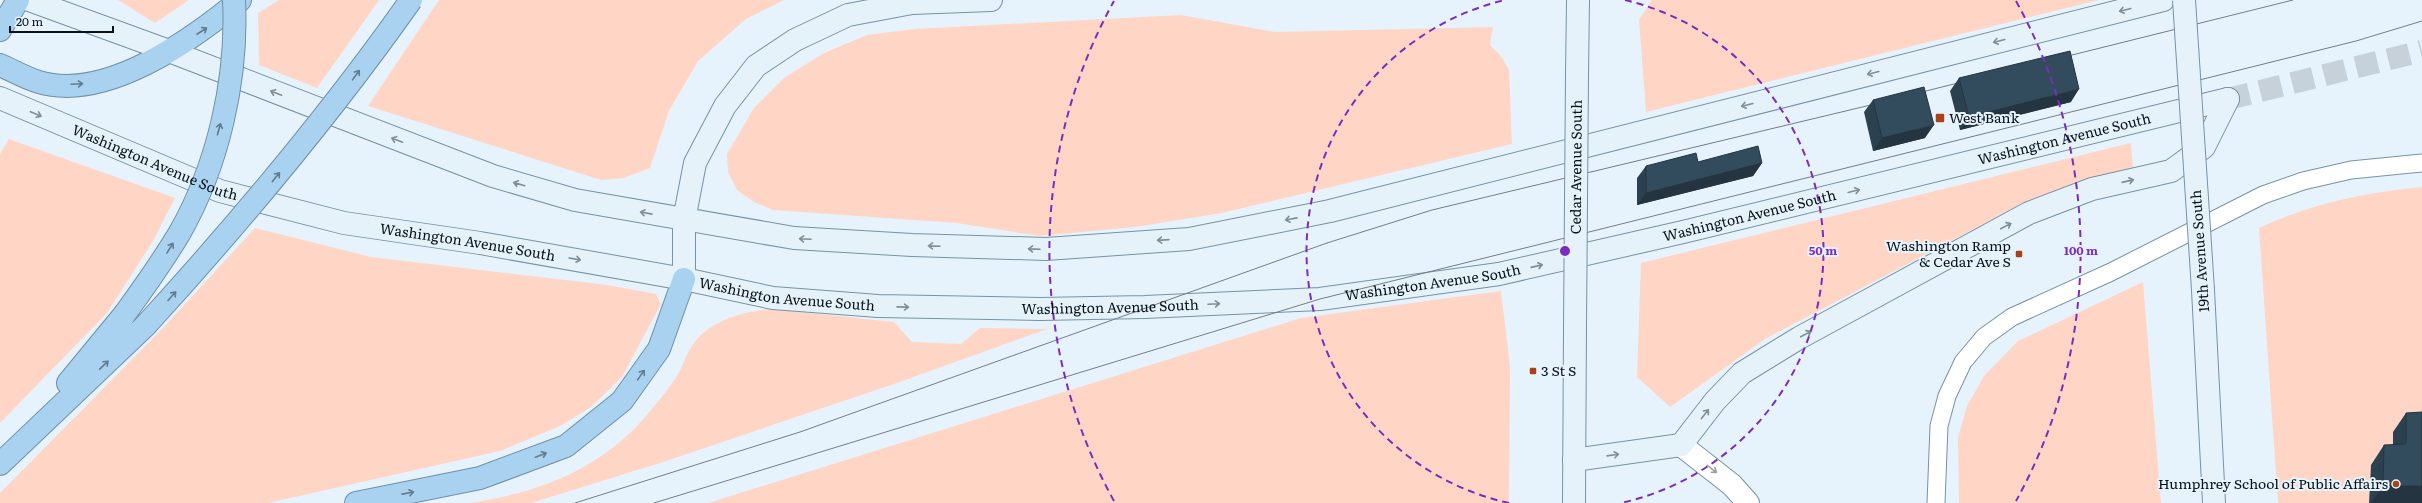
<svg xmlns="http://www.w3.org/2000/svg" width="2422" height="503" viewBox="0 0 2422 503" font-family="Literata,serif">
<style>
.green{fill:#ffd5c6}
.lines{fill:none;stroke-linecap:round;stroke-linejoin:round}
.secondary-tunnel{stroke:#c6d1da;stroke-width:22;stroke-dasharray:22 11;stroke-linecap:butt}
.lane-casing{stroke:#7692a6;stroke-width:19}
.street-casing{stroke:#7692a6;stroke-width:24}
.secondary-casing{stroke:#7692a6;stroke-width:24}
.highway-casing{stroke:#708fa5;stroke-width:24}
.lane{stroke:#fff;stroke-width:17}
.street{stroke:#fff;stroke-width:22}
.secondary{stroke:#e5f2fa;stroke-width:22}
.highway{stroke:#a8d2f0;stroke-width:22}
.tram{stroke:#737e86;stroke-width:1}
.secondary-bridge-casing{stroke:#7692a6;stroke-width:24;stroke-linecap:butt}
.highway-bridge-casing{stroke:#708fa5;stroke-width:24;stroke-linecap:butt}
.secondary-bridge{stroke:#e5f2fa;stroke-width:22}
.highway-bridge{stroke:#a8d2f0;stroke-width:22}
.wall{fill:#2c4150}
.shaded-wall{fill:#243541}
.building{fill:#334c5d;stroke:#243541}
.oneway{stroke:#828d95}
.oneway2{stroke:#607c8f}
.oneway3{stroke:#9ca0a3}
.ring{fill:none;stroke:#7b2cbf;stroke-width:2;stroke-dasharray:7 5}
.poi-dot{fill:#a84219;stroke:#e7f3fc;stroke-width:1.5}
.labels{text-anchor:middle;stroke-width:4;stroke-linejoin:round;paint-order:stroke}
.poi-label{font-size:14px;fill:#081219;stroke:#e7f3fc;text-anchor:start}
.street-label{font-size:14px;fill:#081219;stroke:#e7f3fc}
.centre{fill:#7b2cbf;stroke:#e7f3fc;stroke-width:2}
.ring-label{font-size:12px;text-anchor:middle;font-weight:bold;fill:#7b2cbf;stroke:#e7f3fc;stroke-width:4;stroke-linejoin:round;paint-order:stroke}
</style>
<rect width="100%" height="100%" fill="#e7f3fc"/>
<path class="green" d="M118,0H189L155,23Z
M279,0H379L317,88L259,65L258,13Z
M439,0H784L746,19L698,61L669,111L650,168L624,178L601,180L368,106Z
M1652,0H2099L1646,112L1639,20Z
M1181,15L1275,32L1493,27L1490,45L1501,56L1509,70L1512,144L1222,213L1135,227L1040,236L957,223L773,210L754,202L737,190L728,172L727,154L754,108L784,78L824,53L867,35L915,29Z
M9,139L175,198L153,241L107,313L0,423V154Z
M2131,143L2133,170L2085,181L2023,203L1765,339L1670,407L1637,377L1641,263Z
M2422,187V431L2393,463L2371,465L2369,503H2278L2259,228C2312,203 2365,193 2422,187Z
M255,228L371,257L607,285L656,294L661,304L622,377L591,407L562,425L500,451L268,503H0V493L162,329Z
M2143,282L2161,503H1959L1958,438L1967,406L1984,376L2018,341Z
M1501,291L1510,367L1509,503H708L1301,318Z
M771,309L894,322L912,342L961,344L980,328L1047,329L891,385L660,463L531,503H470C534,493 589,474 635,428C650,412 665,394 677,376C682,368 685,357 690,349C706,321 742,312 771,309Z"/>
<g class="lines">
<path class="secondary-tunnel" d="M2228,99L2422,51"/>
<defs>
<path id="lane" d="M1936,503L1939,426L1947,396L1963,362L1984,337L2012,317L2111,272L2263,195L2303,181L2351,170L2422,163"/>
<path id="street" d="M1681,445L1732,485L1748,503"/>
<g id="secondary">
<path d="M29,0L169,51L493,176L575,200L794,238L912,245L1046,249L1189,239L1330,211L2163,0"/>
<path d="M1577,75L1578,0"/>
<path id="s1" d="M0,98L220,191L344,223L480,243L684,279L773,298L878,306L1040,309L1145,307L1320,299L1499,274L1683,232L2228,99"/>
<path d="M684,279V220L695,163L725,106L756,66L795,40L848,15L912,3L991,0"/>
<path d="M2203,290L2214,503"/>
<path d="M1574,460L1681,445L1715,401L1742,373L1799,338L2029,213L2092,189L2171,171L2204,147L2228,99"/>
<path d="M1574,503L1575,327"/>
</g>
<path id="highway" d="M0,30L18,0
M0,65C12,70 25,78 39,82C105,102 192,40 240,0
M68,383L124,315
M0,464L146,325
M356,503L480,478L566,446L622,401L659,349L684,279"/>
</defs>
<use href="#lane" class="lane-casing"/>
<use href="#street" class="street-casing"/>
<use href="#secondary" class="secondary-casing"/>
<use href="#highway" class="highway-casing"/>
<use href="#lane" class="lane"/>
<use href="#street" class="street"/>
<use href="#secondary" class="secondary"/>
<use href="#highway" class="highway"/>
<path class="tram" d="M2060,58L2293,0
M1914,94L1966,81
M575,503L800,432L1327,243L1432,210L1879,103
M654,503L1320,299L2356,41L2422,21"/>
<defs>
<g id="secondary-bridge">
<path d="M2184,0L2203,290"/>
<path id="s2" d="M1575,327L1577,75"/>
</g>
<path id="highway-bridge" d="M124,315C143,289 162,262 179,234C218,166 238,79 234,0
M146,325C240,222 330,115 411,0"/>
</defs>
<use href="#secondary-bridge" class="secondary-bridge-casing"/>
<use href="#highway-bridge" class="highway-bridge-casing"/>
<use href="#secondary-bridge" class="secondary-bridge"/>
<use href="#highway-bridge" class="highway-bridge"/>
</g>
<path class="wall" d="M1959,78L2071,102L1960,130L1950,91Z
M1873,100L1925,138L1873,151L1864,112Z
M1698,162L1762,163L1753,176L1637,205V178L1646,166Z
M2406,413L2422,503H2369L2371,465L2384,445H2393V432Z"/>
<path class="shaded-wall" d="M2079,89L2071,102L1960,130L1969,117Z
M1934,125L1925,138L1873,151L1882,138Z
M1762,163L1753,176L1637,205L1646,193Z
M2383,486H2422V503H2371Z"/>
<path class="building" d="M2070,51L2079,89L1969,117L1959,78Z
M1924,87L1934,125L1882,138L1873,100Z
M1758,146L1762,163L1646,193V166L1696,153L1698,162Z
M2422,412V486H2383L2384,445L2406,444V413Z"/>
<defs><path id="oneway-shaft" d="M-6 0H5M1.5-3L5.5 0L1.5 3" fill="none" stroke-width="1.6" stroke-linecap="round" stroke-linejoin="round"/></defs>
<g class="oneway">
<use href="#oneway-shaft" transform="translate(2125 10) rotate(166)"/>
<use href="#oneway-shaft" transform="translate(1999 41) rotate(166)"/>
<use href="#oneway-shaft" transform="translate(1873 73) rotate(166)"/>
<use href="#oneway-shaft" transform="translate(276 93) rotate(-159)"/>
<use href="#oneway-shaft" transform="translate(1747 105) rotate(166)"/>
<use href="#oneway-shaft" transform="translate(36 114) rotate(23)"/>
<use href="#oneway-shaft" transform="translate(397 140) rotate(-159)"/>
<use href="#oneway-shaft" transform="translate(2128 181) rotate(-13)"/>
<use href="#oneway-shaft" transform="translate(519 184) rotate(-164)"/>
<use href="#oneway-shaft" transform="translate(1854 191) rotate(-14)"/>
<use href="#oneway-shaft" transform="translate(646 213) rotate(-169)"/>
<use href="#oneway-shaft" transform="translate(1291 219) rotate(169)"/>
<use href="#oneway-shaft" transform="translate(2006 226) rotate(-28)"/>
<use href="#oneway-shaft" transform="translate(805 239) rotate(-177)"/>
<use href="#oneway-shaft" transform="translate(1163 240) rotate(176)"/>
<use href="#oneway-shaft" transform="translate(934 246) rotate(-178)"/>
<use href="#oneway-shaft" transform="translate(1034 249) rotate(-178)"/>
<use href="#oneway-shaft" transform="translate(575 259) rotate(10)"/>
<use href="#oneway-shaft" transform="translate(1537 266) rotate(-13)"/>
<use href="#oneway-shaft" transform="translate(1214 304) rotate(-3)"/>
<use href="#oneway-shaft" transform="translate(903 307) rotate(1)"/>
<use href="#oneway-shaft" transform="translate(1806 334) rotate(-28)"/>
<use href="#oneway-shaft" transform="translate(1705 414) rotate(-52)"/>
<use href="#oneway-shaft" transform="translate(1613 455) rotate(-8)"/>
</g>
<g class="oneway2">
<use href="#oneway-shaft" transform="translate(202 31) rotate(-33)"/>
<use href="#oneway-shaft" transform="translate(356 75) rotate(-54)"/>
<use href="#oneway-shaft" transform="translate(77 84) rotate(-3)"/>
<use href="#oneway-shaft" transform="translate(219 129) rotate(-75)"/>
<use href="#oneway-shaft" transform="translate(276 177) rotate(-51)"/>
<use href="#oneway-shaft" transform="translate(170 248) rotate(-58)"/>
<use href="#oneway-shaft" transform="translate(172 296) rotate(-48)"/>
<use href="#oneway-shaft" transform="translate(104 365) rotate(-44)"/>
<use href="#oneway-shaft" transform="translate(641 375) rotate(-55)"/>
<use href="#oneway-shaft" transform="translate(541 455) rotate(-21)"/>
<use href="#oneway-shaft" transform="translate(408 493) rotate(-11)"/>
</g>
<use class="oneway3" href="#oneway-shaft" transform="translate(1712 469) rotate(38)"/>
<g class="ring">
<path d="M1509 503A258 258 0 0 1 1505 0M1625 0A258 258 0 0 1 1621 503"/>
<path d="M1114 501A516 516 0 0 1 1114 1M2016 1A516 516 0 0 1 2016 501"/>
</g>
<g class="poi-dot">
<rect x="1935" y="113" width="10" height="10" rx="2"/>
<rect x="2015" y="250" width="8" height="8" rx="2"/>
<rect x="1529" y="367" width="8" height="8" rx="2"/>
<circle cx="2396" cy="484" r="4"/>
</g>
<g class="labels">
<g class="poi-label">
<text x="1949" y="123">West Bank</text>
<text x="2011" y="251" text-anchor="end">Washington Ramp<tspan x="2011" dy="16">&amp; Cedar Ave S</tspan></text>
<text x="1541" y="376">3 St S</text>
<text x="2388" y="489" text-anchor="end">Humphrey School of Public Affairs</text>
</g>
<g class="street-label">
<text dy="5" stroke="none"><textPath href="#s1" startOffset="2112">Washington Avenue South</textPath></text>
<text dy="5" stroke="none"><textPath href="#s1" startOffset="168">Washington Avenue South</textPath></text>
<text dy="5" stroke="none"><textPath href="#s2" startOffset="160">Cedar Avenue South</textPath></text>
<text dy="5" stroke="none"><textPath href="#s1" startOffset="1788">Washington Avenue South</textPath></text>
<text dy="5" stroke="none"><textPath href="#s1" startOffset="492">Washington Avenue South</textPath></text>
<text transform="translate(2200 251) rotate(-94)" y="5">19th Avenue South</text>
<text dy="5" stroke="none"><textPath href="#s1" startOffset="1464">Washington Avenue South</textPath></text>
<text dy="5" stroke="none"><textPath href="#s1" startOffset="816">Washington Avenue South</textPath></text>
<text dy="5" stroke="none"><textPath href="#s1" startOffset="1140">Washington Avenue South</textPath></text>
</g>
</g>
<circle cx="1565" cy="251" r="6" class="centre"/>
<g class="ring-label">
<text x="1823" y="255">50 m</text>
<text x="2081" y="255">100 m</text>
</g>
<path d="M10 26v6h103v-6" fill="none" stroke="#081219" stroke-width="2"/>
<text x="16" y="26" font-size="12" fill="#081219" stroke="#e7f3fc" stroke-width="3" paint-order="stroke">20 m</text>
</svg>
